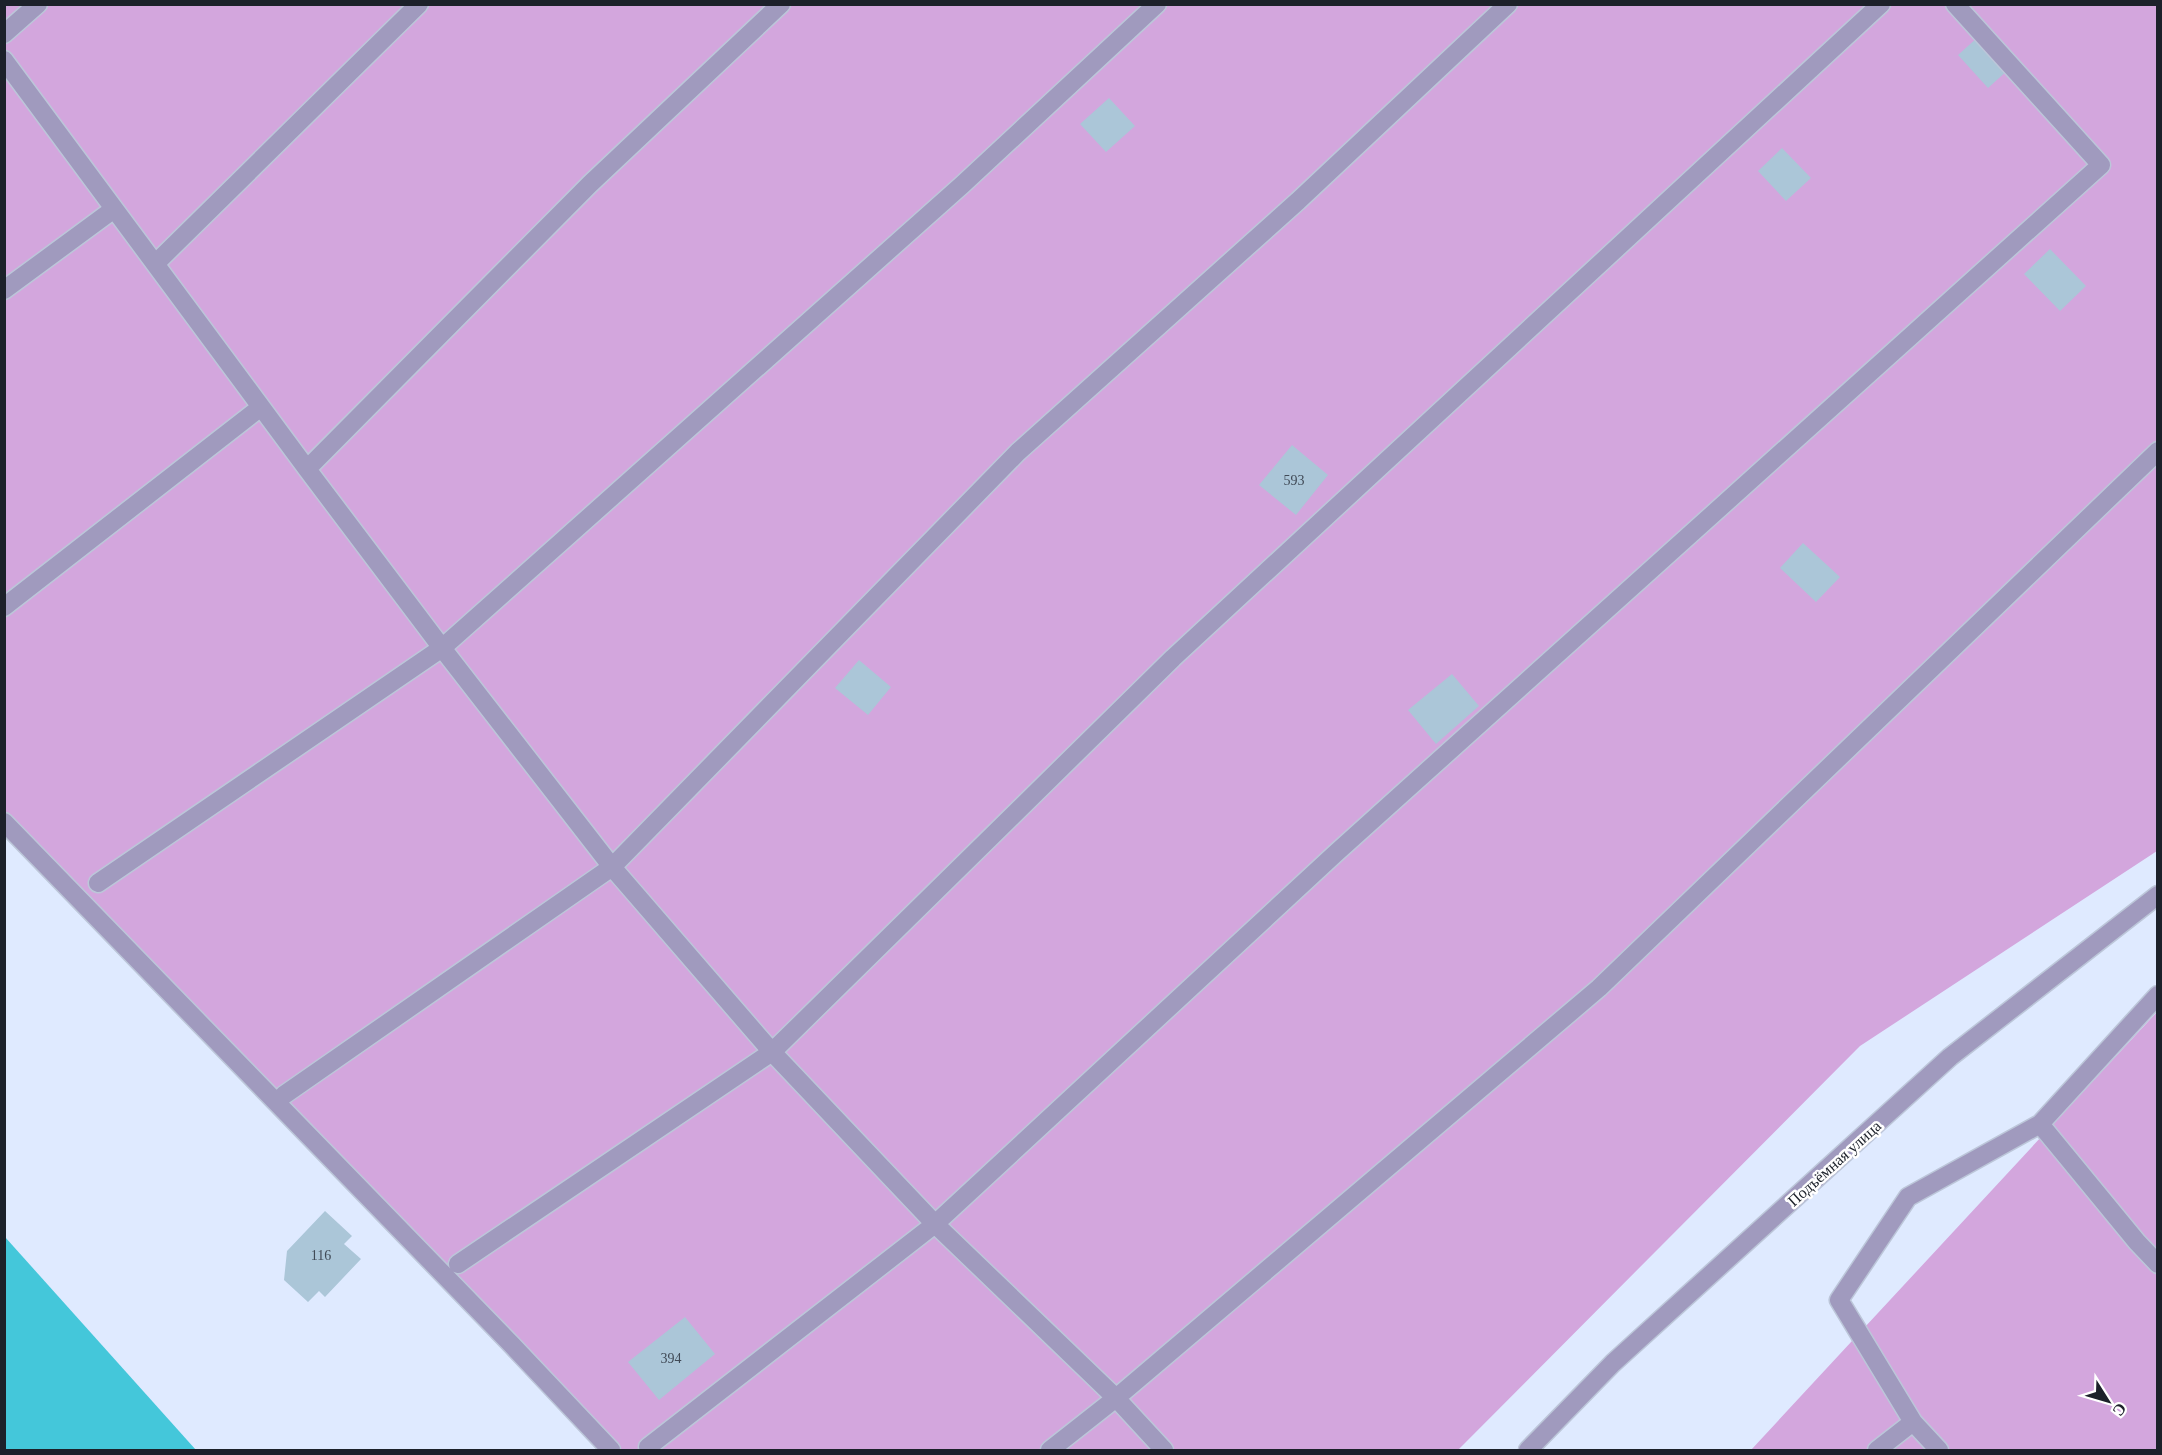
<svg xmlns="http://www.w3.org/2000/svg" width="2162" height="1455" viewBox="0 0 2162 1455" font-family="'Times New Roman',serif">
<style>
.green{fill:#d3a6dd}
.water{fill:#44c7da}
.building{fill:#abc6d8}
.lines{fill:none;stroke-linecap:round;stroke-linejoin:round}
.minor-casing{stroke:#bcc6d9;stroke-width:21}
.minor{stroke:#a09abe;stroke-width:18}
.labels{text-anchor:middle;stroke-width:5;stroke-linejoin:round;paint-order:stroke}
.number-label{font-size:14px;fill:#404a56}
.street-label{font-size:16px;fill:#1c212a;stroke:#fff}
</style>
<rect width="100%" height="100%" fill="#dfeaff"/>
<path class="green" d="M5,5H2157V851L1860,1046L1458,1450H598L5,827Z
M2157,1012V1450H1751Z"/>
<path class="water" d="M5,1237L196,1450H5Z"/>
<path class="building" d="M1978,37L2008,70L1988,88L1958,55Z
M1109,98L1135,126L1106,152L1080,124Z
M1782,148L1811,178L1786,201L1758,171Z
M2050,249L2086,286L2060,311L2024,274Z
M1292,445L1328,475L1296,515L1259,485Z
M1803,543L1840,577L1816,602L1780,568Z
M859,660L891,687L868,715L835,688Z
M1452,674L1479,706L1436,744L1408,710Z
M325,1211L352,1236L344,1244L361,1259L325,1297L319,1291L308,1302L284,1280L287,1251Z
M685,1317L715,1354L659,1400L628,1362Z"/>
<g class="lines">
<defs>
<path id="minor" d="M4,34L38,4
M4,60L307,469L442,648L612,867L772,1052L935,1224L1116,1398L1164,1450
M156,263L419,4
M4,290L114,209
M307,469L590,184L781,4
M4,607L261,407
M4,822L512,1345L611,1450
M98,883L442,648L962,185L1157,4
M284,1095L612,867L1018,452L1298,201L1508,4
M2040,1124L2137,1242L2158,1264
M458,1264L772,1052L1173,658L1881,4
M648,1447L935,1224L1336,853L2101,165L1955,4
M1050,1450L1116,1398L1599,988L2158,451
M1528,1450L1613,1363L1950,1057L2158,895
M1877,1450L1913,1422
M1939,1450L1913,1422L1839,1300L1908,1197L2040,1124L2158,995"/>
</defs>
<use href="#minor" class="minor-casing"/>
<use href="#minor" class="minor"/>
</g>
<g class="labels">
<g class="number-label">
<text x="1294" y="485">593</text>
<text x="321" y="1260">116</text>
<text x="671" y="1363">394</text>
</g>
<g class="street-label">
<text transform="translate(1834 1163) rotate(-42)" y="6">Подъёмная улица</text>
</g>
</g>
<rect width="2162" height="1455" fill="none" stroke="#1c212a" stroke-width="12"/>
<g transform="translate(2108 1401) rotate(127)" stroke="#ffffff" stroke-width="4.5" paint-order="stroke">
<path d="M0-4.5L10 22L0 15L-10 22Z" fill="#1c212a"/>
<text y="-9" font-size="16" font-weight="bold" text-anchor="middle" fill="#1c212a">С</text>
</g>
</svg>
